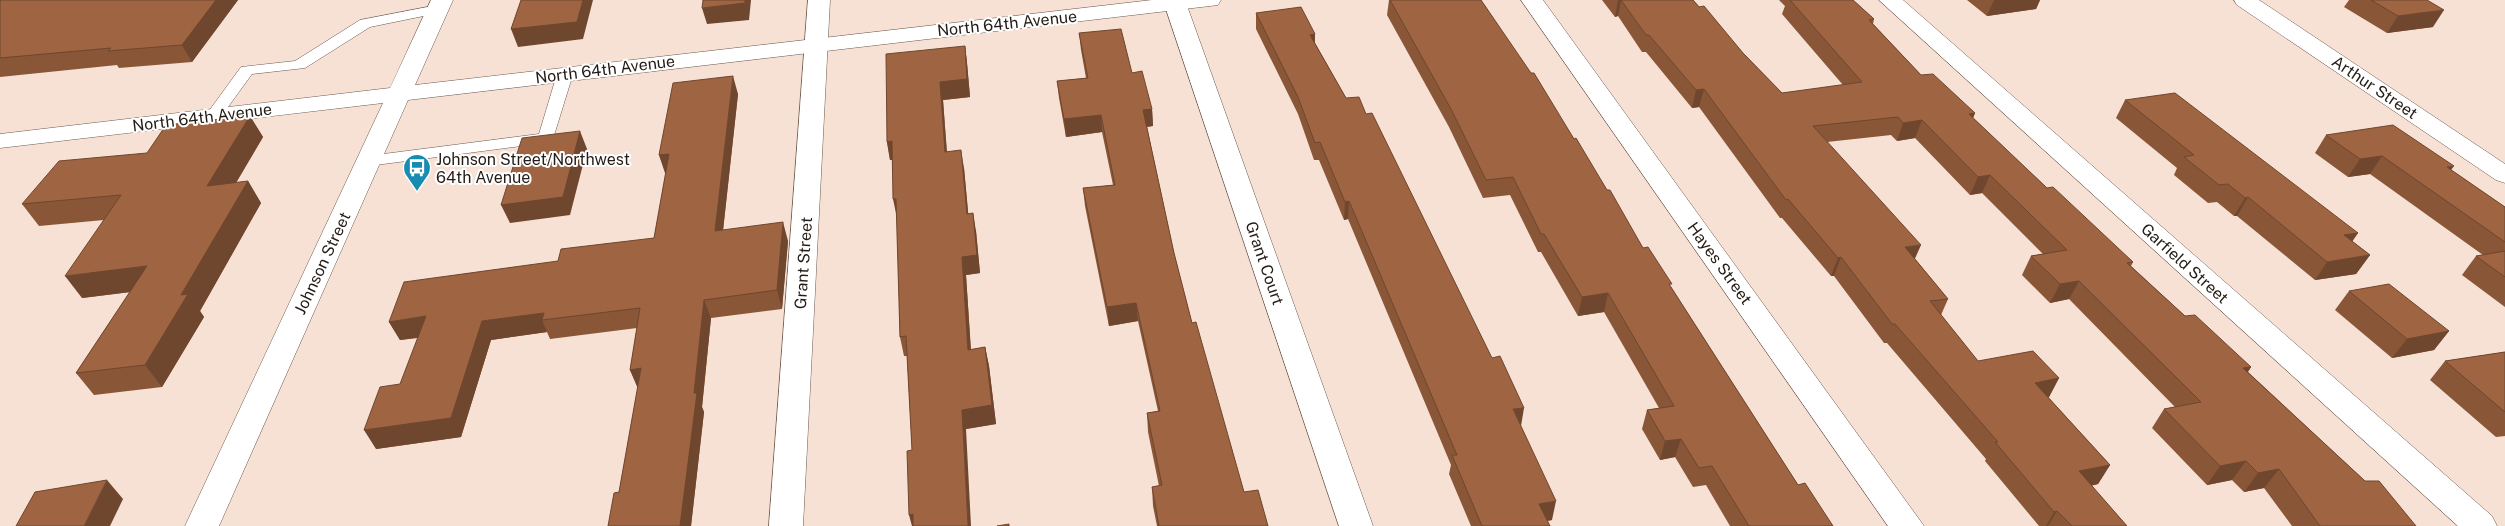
<svg xmlns="http://www.w3.org/2000/svg" width="2505" height="526" viewBox="0 0 2505 526" font-family="'Public Sans',sans-serif">
<style>
.lines{fill:none;stroke-linecap:round;stroke-linejoin:round}
.service-casing{stroke:#6c594e;stroke-width:1}
.minor-casing{stroke:#6c594e;stroke-width:1}
.tertiary-casing{stroke:#6c594e;stroke-width:1}
.service{fill:#fff;fill-rule:evenodd}
.minor{fill:#fff;fill-rule:evenodd}
.tertiary{fill:#fff;fill-rule:evenodd}
.wall{fill:#895638}
.shaded-wall{fill:#6f462e}
.building{fill:#9f6441;stroke:#6f462e}
.labels{text-anchor:middle;stroke-width:4;stroke-linejoin:round;paint-order:stroke}
.street-label{font-size:16px;fill:#241c17;stroke:#fff}
.poi-label{font-size:16px;fill:#241c17;stroke:#fff;text-anchor:start}
</style>
<rect width="100%" height="100%" fill="#f7e0d4"/>
<g class="lines">
<defs>
<path id="service" d="M438,5L445,9L443,12L370,27L305,68L252,74L220,118H208L206,115L241,67L295,61L360,20Z
M565,69L573,74L552,142L368,166L362,165L359,161L362,157L368,156L539,134L557,74Z"/>
<path id="minor" d="M808,0H830L803,526H769Z
M1163,0H1185L1373,526H1339Z
M1521,0H1543L1924,526H1888Z
M1879,0H1903L2492,516L2497,526H2458Z
M2234,0H2259L2505,164V183L2496,180L2237,5Z"/>
<path id="tertiary" d="M431,0H453L415,85L1152,0H1221L1218,5L1210,6L408,100L219,526H185L383,103L0,148V134L390,88Z"/>
</defs>
<use href="#service" class="service-casing"/>
<use href="#minor" class="minor-casing"/>
<use href="#tertiary" class="tertiary-casing"/>
<use href="#service" class="service"/>
<use href="#minor" class="minor"/>
<use href="#tertiary" class="tertiary"/>
</g>
<path class="wall" d="M0,0H238L192,62L119,68L117,65L0,77Z
M1389,0H1481L1574,139L1607,190L1643,248L1671,287L1798,485L1833,526H1730L1706,485L1693,487L1675,457L1660,460L1642,429L1647,410L1659,408L1604,312L1578,316L1541,252H1538L1510,195L1483,198L1449,127L1387,15Z
M1602,0H1693L1743,53L1782,93L1843,85L1782,14L1785,6L1779,0H1853L1874,19L1873,24L1921,75L1975,113L1973,118L2047,188L2133,262L2131,266L2185,316L2251,367L2248,372L2365,481L2416,526H2292L2264,488L2244,492L2232,480L2207,485L2152,428L2164,409L2175,407L2069,299L2050,303L2022,275L2031,256L2043,254L1982,193L1970,195L1915,138L1897,141L1891,135L1827,142L1915,259L1948,299L1941,315L1978,361L2059,378L2049,397H2048L2110,465L2098,484L2091,486L2127,526H2039L1985,461L1986,459L1887,343H1884L1834,276H1831L1782,218H1780L1699,107L1692,108L1646,52H1642L1618,16L1615,17Z
M1967,0H2040L2036,9L1987,16Z
M2349,0H2427L2433,27L2387,33L2344,7Z
M1256,13L1315,34V43L1346,98L1366,114L1521,426L1552,520L1547,521L1550,526H1471L1449,474L1451,465L1348,219L1344,220L1319,160H1314L1298,114L1256,29Z
M1079,33L1132,73L1152,109L1153,126L1147,127L1174,253L1192,323L1244,492L1268,526H1157L1153,506L1152,487L1159,486L1148,432L1147,413L1158,411L1138,321L1109,326L1085,206L1083,188L1113,185L1102,132L1066,137L1059,98L1057,81L1086,78L1081,50Z
M965,46L967,63L970,97L943,100L947,152L964,168L968,213L976,231L980,273L966,275L971,350L985,347L989,366L996,424L966,429L912,450L907,356H904L900,337L897,216L892,160H890L887,142Z
M738,94L723,230L788,241L782,309L711,318L702,407L704,412L691,526H608L619,492L638,387L630,370L637,328L550,339L547,332L491,340L461,437L376,449L418,338L400,340L389,322L558,261L654,238L666,173L659,155Z
M2125,100L2358,233L2352,241L2370,255L2356,274L2315,280L2237,216H2234L2217,202L2208,203L2174,175L2177,168L2116,118Z
M250,116L263,137L236,183L248,181L261,203L200,311L204,317L162,387L94,395L76,373L130,292L82,298L104,220L39,226L22,204L147,153Z
M2326,135L2451,170L2505,207V307L2462,275L2476,256L2483,255L2370,174L2348,177L2315,153Z
M2349,291L2449,331L2434,350L2392,358L2335,310Z
M2505,352V436L2496,437L2430,380L2445,361Z"/>
<path class="shaded-wall" d="M216,0H238L192,62L182,45Z
M583,0H593L583,39L518,47L511,29Z
M745,0H751L749,20L707,24L702,8Z
M1618,0H1621L1618,16L1615,17Z
M1994,0H2040L2036,9L1987,16Z
M2444,10L2433,27L2387,33L2398,16Z
M1315,34L1314,51L1310,35Z
M965,46L967,63L970,97L943,100L948,170L945,152L940,82Z
M733,76L738,94L721,249L715,231Z
M1704,89L1699,107L1692,108L1696,90Z
M1152,109L1153,126L1144,127L1143,110Z
M1975,113L1968,130L1969,114Z
M1101,115L1102,132L1066,137L1064,119Z
M250,116L263,137L221,208L207,186Z
M1922,120L1915,138L1897,141L1903,123Z
M580,131L587,149L570,215L510,223L501,205Z
M892,141L896,159L890,160L887,142Z
M961,150L964,168L970,232L967,214Z
M669,154L676,172L665,173L659,155Z
M2382,156L2370,174L2348,177L2360,159Z
M2454,166L2441,184L2447,167Z
M1990,175L1982,193L1970,195L1978,177Z
M248,181L261,203L200,311L204,317L162,387L145,365L181,295Z
M2248,197L2237,216H2234L2245,198Z
M893,199H896L897,218Z
M1349,201L1348,219L1344,220L1345,202Z
M973,213L976,231L980,273L966,275L972,369L968,350L962,257Z
M783,222L788,241L782,309L777,290Z
M2358,233L2345,252L2344,235Z
M1921,245L1913,263L1905,247Z
M2370,255L2356,274L2315,280L2327,262Z
M1841,257L1834,276H1831L1838,258Z
M147,266L163,288L82,298L65,276Z
M2079,281L2069,299L2050,303L2060,284Z
M1608,293L1604,312L1578,316L1582,297Z
M704,300L711,318L702,407L704,412L691,526H680Z
M1136,303L1138,321L1109,326L1107,307Z
M544,313L542,320L547,332L491,340L461,437L376,449L364,430L482,321Z
M426,316L436,335L400,340L389,322Z
M2449,331L2434,350L2392,358L2407,339Z
M985,347L989,366L996,424L966,429L971,526H968L962,410Z
M2251,367L2238,386L2243,368Z
M641,368L638,389L630,370Z
M2059,378L2049,397L2025,402L2035,383Z
M1524,408L1521,426L1513,409Z
M1681,439L1675,457L1660,460L1665,441Z
M2246,461L2232,480L2207,485L2220,466Z
M2110,465L2098,484L2067,490L2079,471Z
M2279,469L2264,488L2244,492L2258,473Z
M107,480L123,499L110,526H84Z
M1556,501L1552,520L1535,523L1539,504Z
M2057,511L2048,526H2046L2054,512Z
M913,514L916,526H912L909,515Z"/>
<path class="building" d="M0,0H216L182,45L108,51L111,48L0,58Z
M521,0H583L577,22L511,29Z
M703,0H745V3L702,8Z
M1390,0H1481L1531,73H1534L1574,139L1576,138L1607,190H1610L1643,248L1648,247L1672,284H1669L1798,485L1805,483L1833,526H1749L1712,466L1699,468L1681,439L1665,441L1647,410L1674,406L1608,293L1582,297L1544,234H1541L1513,177L1486,180L1451,109Z
M1621,0H1693L1699,7L1704,6L1743,53L1782,93L1862,82L1790,0H1853L1874,19L1869,20L1921,75L1933,74L1975,113L1969,114L2047,188L2053,187L2133,262L2127,263L2185,316L2195,315L2251,367L2243,368L2365,481H2379L2416,526H2320L2279,469L2258,473L2246,461L2220,466L2164,409L2201,402L2079,281L2060,284L2031,256L2067,250L1990,175L1978,177L1922,120L1903,123L1898,117L1813,126L1921,245L1905,247L1948,299L1930,301L1978,361L2033,351L2059,378L2035,383L2110,465L2079,471L2127,526H2072L2057,511L2054,512L1995,442H1998L1895,324H1892L1841,257L1838,258L1788,199L1786,200L1704,89L1696,90L1649,35H1646Z
M2371,0H2427L2444,10L2398,16Z
M1301,7L1315,34L1310,35L1346,98L1359,97L1366,114L1372,113L1492,358L1500,356L1524,408L1513,409L1556,501L1539,504L1550,526H1482L1452,455H1457L1349,201L1345,202L1320,142L1315,143L1298,97L1256,13Z
M1121,29L1132,73L1142,71L1152,109L1143,110L1174,253L1192,323L1196,322L1244,492L1258,490L1268,526H1159L1152,487L1162,485L1147,413L1160,411L1136,303L1107,307L1083,188L1115,185L1101,115L1064,119L1057,81L1088,78L1079,33Z
M965,46L967,79L940,82L945,152L961,150L967,214L973,213L977,255L962,257L968,350L985,347L992,405L962,410L968,526H913V514L909,515L907,451L912,450L906,336L900,337L896,199H893L892,141L887,142L886,54Z
M733,76L715,231L783,222L777,290L704,300L694,393H697L680,526H608L614,493L619,492L641,368L630,370L640,308L542,320L544,313L482,321L451,418L364,430L380,387L400,384L426,316L389,322L404,282L558,261L561,249L654,238L669,154L659,155L673,83Z
M2175,93L2358,233L2344,235L2370,255L2327,262L2248,197L2245,198L2228,184L2219,185L2184,157L2194,155L2125,100Z
M250,116L207,186L248,181L181,295L188,294L145,365L76,373L147,266L65,276L121,195L22,204L59,161L147,153L166,125Z
M2393,125L2454,166L2447,167L2505,207V242L2382,156L2360,159L2326,135Z
M580,131L563,197L501,205L522,138Z
M2505,251V277L2476,256Z
M2389,284L2449,331L2407,339L2349,291Z
M2505,352V412L2445,361Z
M107,480L84,526H16L35,492Z
M1009,524V526H997Z"/>
<defs>
<symbol id="bus-pin" viewBox="-11 -11 22 30"><path d="M0 17L-7.5 6A9.5 9.5 0 1 1 7.5 6Z" fill="#188bb0" stroke="#fff"/><path d="M-5-6H5V4H4V6H2V4H-2V6H-4V4H-5ZM-3.5-4V0h7V-4ZM-3.5 1.2v1.5H-2V1.2ZM2 1.2v1.5H3.5V1.2Z" fill="#fff"/></symbol>
</defs>
<g fill-rule="evenodd">
<use href="#bus-pin" x="401" y="152" width="32" height="43"/>
</g>
<g class="labels">
<g class="street-label">
<text transform="translate(1007 23) rotate(-6)" y="6">North 64th Avenue</text>
<text transform="translate(605 69) rotate(-7)" y="6">North 64th Avenue</text>
<text transform="translate(2375 87) rotate(34)" y="6">Arthur Street</text>
<text transform="translate(202 117) rotate(-7)" y="6">North 64th Avenue</text>
<text transform="translate(322 263) rotate(-65)" y="6">Johnson Street</text>
<text transform="translate(803 263) rotate(-86)" y="6">Grant Street</text>
<text transform="translate(1265 263) rotate(71)" y="6">Grant Court</text>
<text transform="translate(1720 263) rotate(54)" y="6">Hayes Street</text>
<text transform="translate(2185 263) rotate(42)" y="6">Garfield Street</text>
</g>
<g class="poi-label">
<text x="436" y="165">Johnson Street/Northwest<tspan x="436" dy="18">64th Avenue</tspan></text>
</g>
</g>
</svg>
